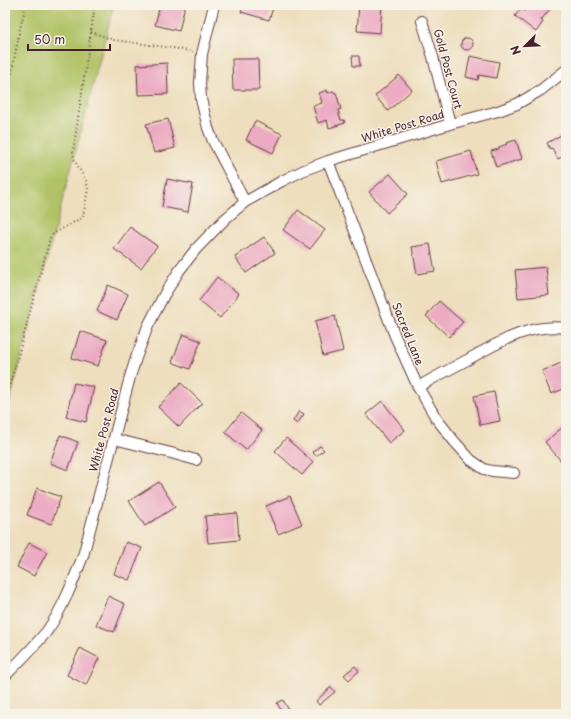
<svg xmlns="http://www.w3.org/2000/svg" width="571" height="719" viewBox="0 0 571 719" font-family="'Playpen Sans',sans-serif">
<style>
.green{fill:#b0c265;stroke:#7d7048}
.building{fill:#ecabc3}
.lines{fill:none;stroke-linecap:round;stroke-linejoin:round}
.street-casing{stroke:#633c41;stroke-width:12}
.path{stroke:#633c41;stroke-width:2;stroke-dasharray:1 3;stroke-linecap:butt}
.street{stroke:#fff;stroke-width:10}
.labels{text-anchor:middle;stroke-width:3;stroke-linejoin:round;paint-order:stroke}
.street-label{font-size:11px;fill:#4a1f2b;stroke:#f7f3e8}
</style>
<rect width="100%" height="100%" fill="#f7f3e8"/>
<filter id="ink" filterUnits="userSpaceOnUse"><feTurbulence type="fractalNoise" baseFrequency=".025" numOctaves="2"/><feDisplacementMap in="SourceGraphic" scale="8" xChannelSelector="R" yChannelSelector="G"/><feConvolveMatrix kernelMatrix="1 2 1 2 8 2 1 2 1" color-interpolation-filters="sRGB"/></filter>
<filter id="wash" filterUnits="userSpaceOnUse"><feTurbulence type="fractalNoise" baseFrequency=".012" numOctaves="4" result="noise"/><feDisplacementMap in="SourceGraphic" scale="16" xChannelSelector="R" yChannelSelector="G"/><feGaussianBlur stdDeviation="0.9" result="paint"/><feColorMatrix in="noise" values="0 0 0 0 0 0 0 0 0 0 0 0 0 0 0 0 0 1.4 0 .05"/><feComposite in="paint" operator="in"/></filter>
<g filter="url(#wash)">
<rect width="100%" height="100%" fill="#eedebd"/>
<path class="green" d="M5,5H114L5,419Z"/>
<g id="blocks">
<path class="building" d="M160,5H185L179,31L155,25Z
M243,5H274L269,20L241,12Z
M359,5L382,6L380,33L357,31Z
M529,5H553L541,20L543,22L536,32L515,16L521,8L525,11Z
M461 44a6 6 0 1 1 12 0a6 6 0 1 1-12 0Z
M352,56H359L360,66H353Z
M470,56L499,62L496,78L479,75L478,80L466,77Z
M232,59H258L259,90H233Z
M167,63L168,94L138,95L137,65Z
M399,75L412,90L388,111L375,96Z
M327,90L328,93L332,91L336,93L341,109L338,110L339,113V115L341,120H344L345,123L329,128L327,120L318,123L313,106L322,103L319,93Z
M168,119L175,148L154,153L146,124Z
M255,121L282,134L273,153L246,140Z
M566,133V155L558,159L552,148L550,149L547,143L563,134V135Z
M516,140L522,159L496,167L491,151L499,149V147L507,144L506,143Z
M471,151L477,174L442,184L436,161Z
M390,174L408,194L387,213L369,192Z
M167,179L193,184L188,212L162,207Z
M298,210L325,230L310,249L283,230Z
M130,227L157,246L141,268L114,249Z
M264,237L275,253L246,273L235,257Z
M430,244L435,271L417,274L412,247Z
M546,267L549,295L518,298L515,270Z
M217,277L239,294L220,318L199,301Z
M108,285L128,294L117,320L97,311Z
M439,301L463,322L449,337L426,316Z
M335,316L343,351L323,356L315,321Z
M80,331L107,340L98,366L72,358Z
M183,334L201,341L190,369L172,362Z
M566,361V388L551,394L542,371Z
M74,383L94,387L86,422L66,417Z
M181,383L202,403L179,427L158,407Z
M494,392L500,421L480,425L474,396Z
M382,401L405,430L389,443L366,414Z
M299,411L304,414L297,424L293,421Z
M241,413L262,430L246,450L225,432Z
M564,426L566,428V467L545,442Z
M60,435L78,442L68,470L50,463Z
M286,438L313,462L302,475L275,451Z
M320,446L324,450L316,456L312,452Z
M159,482L175,507L145,526L129,501Z
M37,488L61,497L51,524L27,515Z
M290,496L302,524L278,534L266,506Z
M237,513L239,540L208,543L205,516Z
M126,542L142,548L129,580L114,574Z
M29,543L47,552L34,576L17,567Z
M108,596L125,604L114,632L96,625Z
M5,606L9,612L5,614Z
M80,648L99,658L86,685L67,675Z
M355,666L359,671L349,680L344,675Z
M331,687L335,692L319,705L316,701Z
M283,700L291,714H283L277,703Z"/>
</g>
</g>
<g filter="url(#ink)">
<use href="#blocks" fill-opacity="0" stroke="#633c41" stroke-width="1"/>
<g class="lines">
<defs>
<path id="street" d="M214,5L202,54L200,83L201,99L208,128L213,141L245,202
M422,21L433,57L450,124
M328,161L395,336L418,387L436,418L454,441L471,460L484,469L492,471L514,473
M418,387C435,377 452,368 469,359C499,342 530,323 566,328
M114,439L171,453L196,460
M5,676C20,661 34,647 47,631C63,608 73,582 83,556L130,377L136,358L148,326L164,295L179,271L196,249L225,219L245,202L282,181L302,171L328,161L450,124L498,111L517,104L541,90L566,70"/>
</defs>
<use href="#street" class="street-casing"/>
<path class="path" d="M91,32L114,40L173,48L193,52
M5,109L20,28L26,5
M5,400L16,364L50,238L53,234L83,217L88,188L86,181L74,159L73,152L94,11L93,5"/>
<use href="#street" class="street"/>
</g>
</g>
<g class="labels">
<g class="street-label">
<text transform="translate(448 69) rotate(75)" y="4">Gold Post Court</text>
<text transform="translate(403 126) rotate(-17)" y="4">White Post Road</text>
<text transform="translate(408 334) rotate(68)" y="4">Sacred Lane</text>
<text transform="translate(104 430) rotate(-75)" y="4">White Post Road</text>
</g>
</g>
<rect width="571" height="719" fill="none" stroke="#f7f3e8" stroke-width="20"/>
<g transform="translate(525 46) rotate(246)" stroke="#f7f3e8" stroke-width="3" paint-order="stroke">
<path d="M0-3L7 15L0 10L-7 15Z" fill="#4a1f2b"/>
<text y="-6" font-size="11" font-weight="bold" text-anchor="middle" fill="#4a1f2b">N</text>
</g>
<path d="M28 44v6h82v-6" fill="none" stroke="#4a1f2b" stroke-width="2"/>
<text x="34" y="44" font-size="12" fill="#4a1f2b" stroke="#f7f3e8" stroke-width="3" paint-order="stroke">50 m</text>
</svg>
